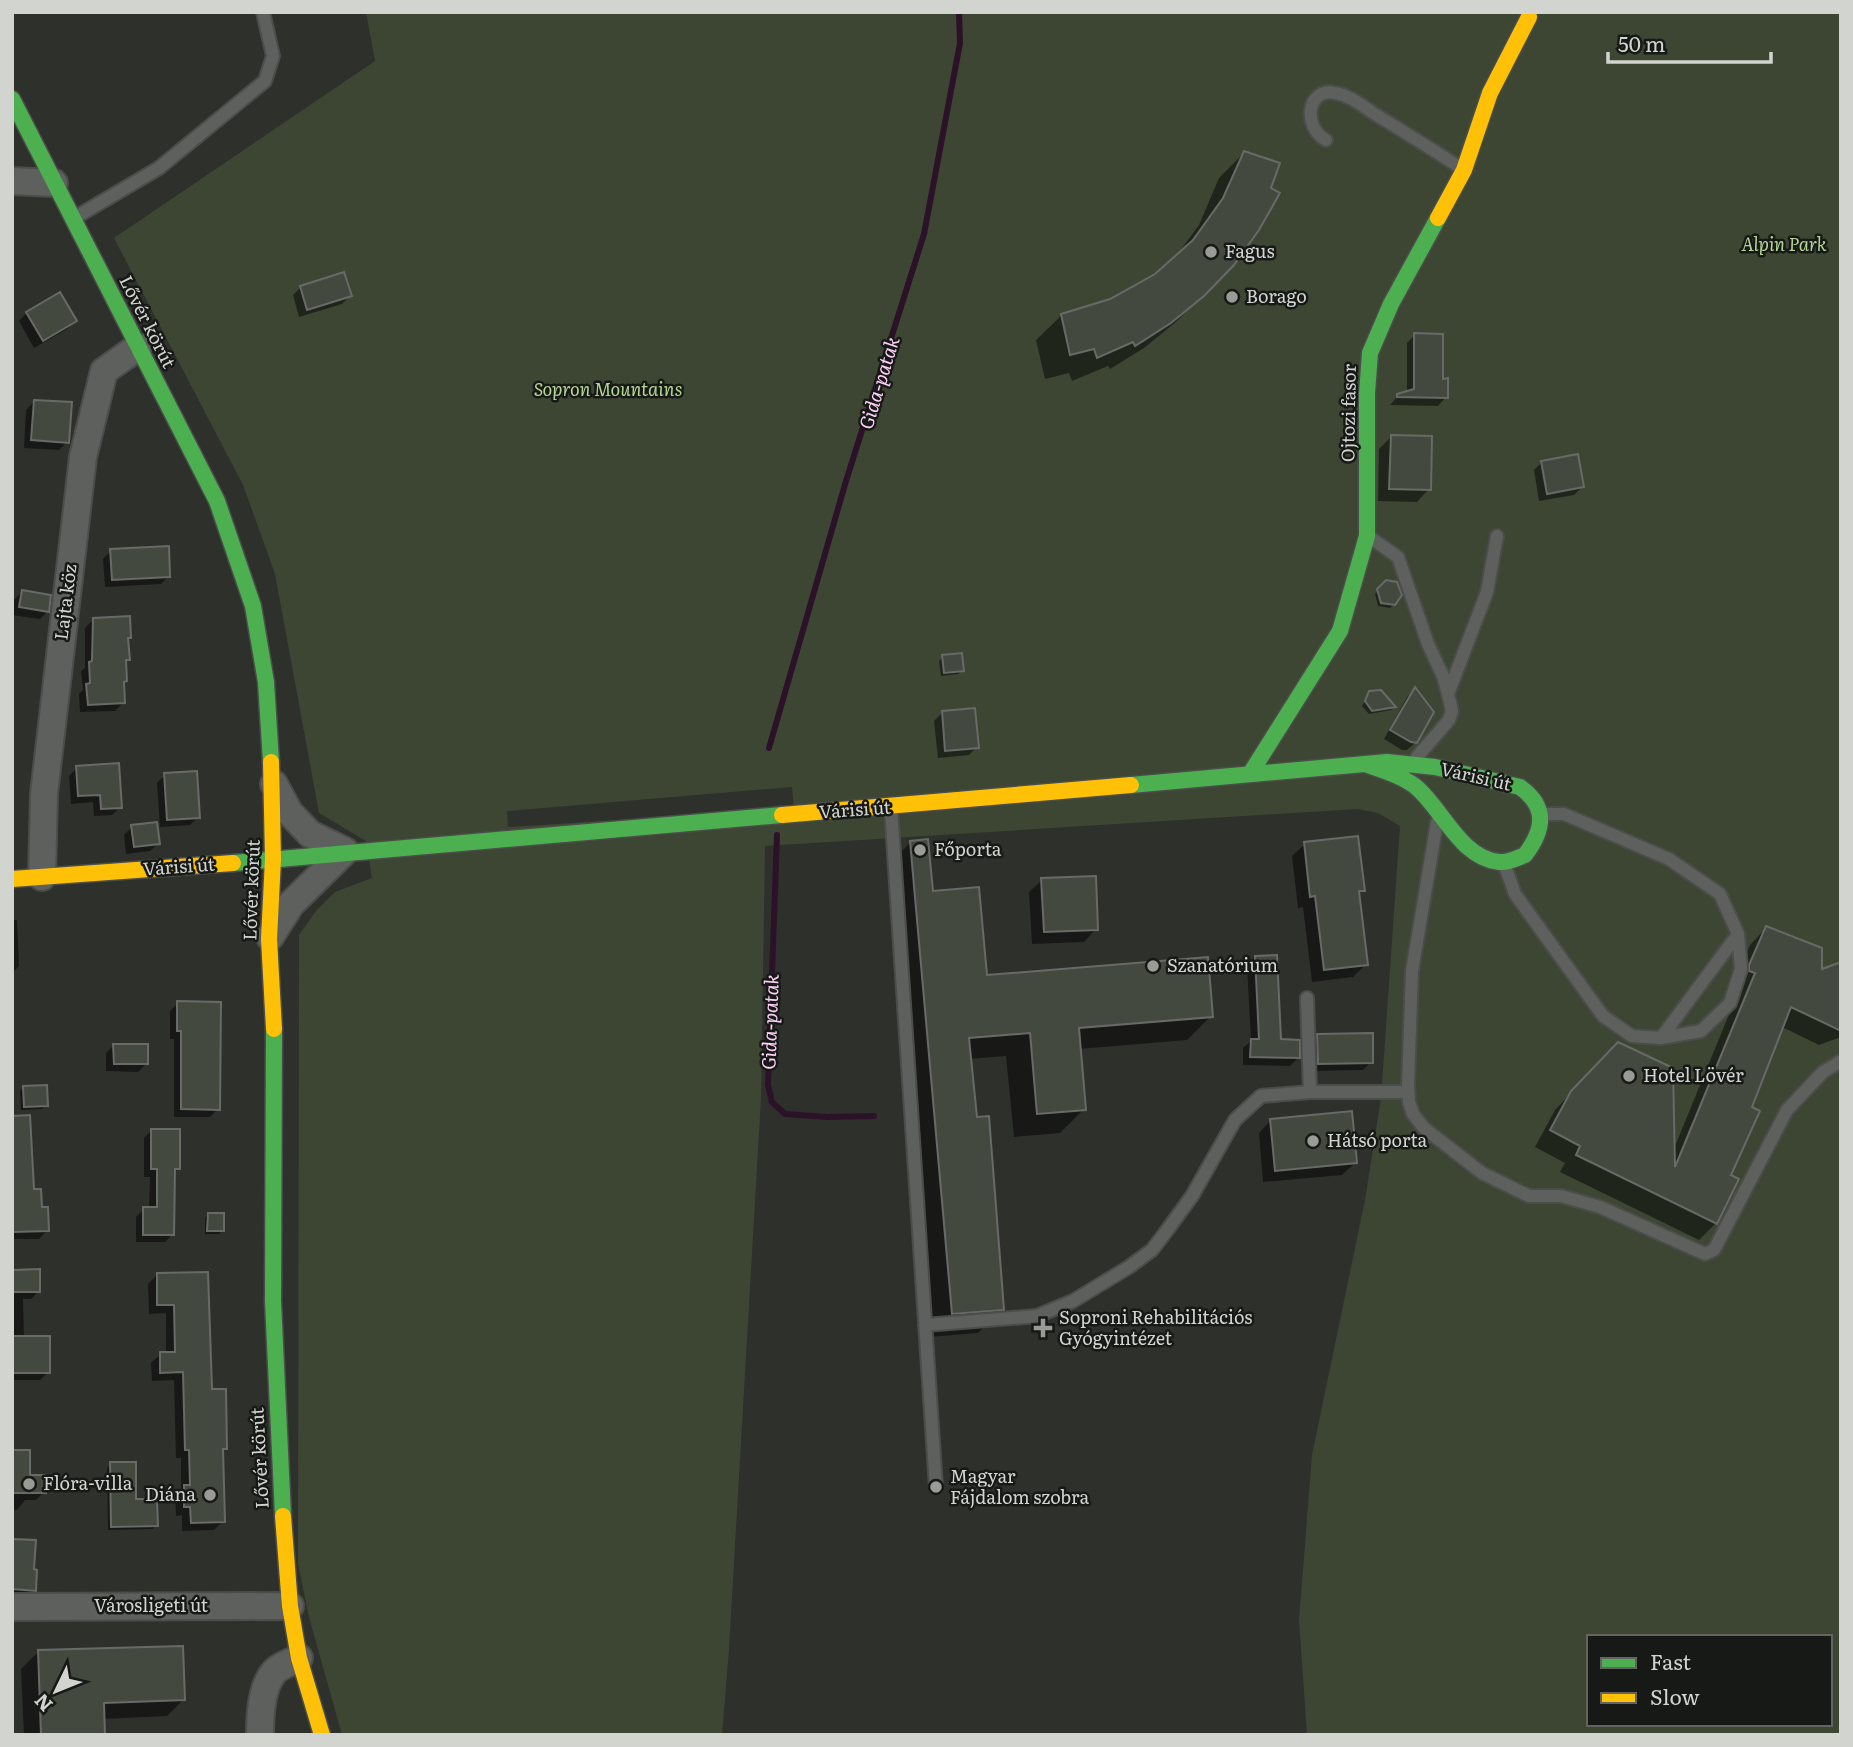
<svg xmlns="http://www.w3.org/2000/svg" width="1853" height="1747" viewBox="0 0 1853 1747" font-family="Literata,serif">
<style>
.green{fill:#3d4633;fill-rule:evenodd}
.shadow{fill:#0007}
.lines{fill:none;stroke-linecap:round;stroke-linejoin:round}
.stream{stroke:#2c1229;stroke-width:6}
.building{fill:#444940;stroke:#686a67;stroke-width:2}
.lane-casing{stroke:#4b4d4a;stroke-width:16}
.street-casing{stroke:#4b4d4a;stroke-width:30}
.fast-casing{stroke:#4b4d4a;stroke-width:19}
.slow-casing{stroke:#4b4d4a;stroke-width:19}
.lane{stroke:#5e605d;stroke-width:12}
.street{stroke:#5e605d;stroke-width:26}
.fast{stroke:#4caf50;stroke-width:16}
.slow{stroke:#ffc107;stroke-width:16}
.poi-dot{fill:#999b97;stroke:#171916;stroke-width:2.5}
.labels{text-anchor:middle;stroke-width:5;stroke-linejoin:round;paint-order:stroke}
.park-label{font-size:18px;font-style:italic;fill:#b5d595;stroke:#171916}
.poi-label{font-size:18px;fill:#d2d4d0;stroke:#171916;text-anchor:start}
.street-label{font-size:18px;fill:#d2d4d0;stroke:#171916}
.water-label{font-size:19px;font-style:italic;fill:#fecff8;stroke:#171916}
</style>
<rect width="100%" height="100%" fill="#2e302c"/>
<path class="green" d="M366,12H1841V1735H1307L1299,1620L1312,1455L1365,1200L1381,1098L1400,826L1378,813L1358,809L765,846L761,1098L729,1649L722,1735H342L309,1617L298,1564L299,935L316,911L335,892L372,878L366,841L319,813L275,574L243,485L114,238L375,61ZM792,787L794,809L508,827L507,811ZM1589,1637H1830V1724H1589Z"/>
<path class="shadow" d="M1244,153L1203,295L1177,321L1144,348L1110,369L1108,366L1072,381L1069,373L1045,379L1036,340L1062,315L1110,300L1156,275L1174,259L1199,225L1219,178Z
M301,287L350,296L342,304L299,317L293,295Z
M59,294L75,321L67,329L34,348L19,321L27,313Z
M1415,335L1441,382L1446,397L1438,406L1390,405L1398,396L1407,393V343Z
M34,402L67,442L59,450L24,448L26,410Z
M1391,437L1429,489L1417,502L1378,501L1379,449Z
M1542,462L1582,487L1574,495L1539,501L1534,470Z
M111,551L169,576L161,584L105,587L103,559Z
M1386,582L1394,604L1390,608L1378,606L1375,594Z
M22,592L48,611L40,619L12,615L14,600Z
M93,620L130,637L126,641L128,659L125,662L123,703L115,711L80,712L79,694L83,690L81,671L85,668V628Z
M943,657L962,671L958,674L941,676L939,661Z
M1415,690L1416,742L1407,750H1402L1384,739L1407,697Z
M1370,693L1394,707L1391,710L1369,714L1362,706Z
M942,713L977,747L969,755L938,758L934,721Z
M77,768L120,807L112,815L94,816L93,802L71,804L69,776Z
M165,775L198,817L190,825L160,827L157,783Z
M132,827L158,844L150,851L126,854L124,835Z
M911,842L931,892L985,977L1211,1016L1187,1040L1079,1049L1084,1109L1060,1133L1014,1137L1006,1056L969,1059L1002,1309L978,1333L929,1337L887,866Z
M1305,844L1363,890L1357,895L1366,964L1353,977L1312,982L1303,907L1298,908L1292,856Z
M1042,880L1096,929L1084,942L1032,944L1029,892Z
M12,920H17L19,966L12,973Z
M1766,928L1820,972L1841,964V1037L1819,1045L1782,1027L1750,1108L1716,1223L1699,1240L1560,1172L1565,1163L1535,1147L1555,1110L1601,1061L1673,1151L1739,990L1733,984L1750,945Z
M1255,957L1279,1041L1298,1058L1290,1066L1243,1065V1048L1251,1041L1247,965Z
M178,1003L218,1109L210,1117H174V1039H170V1011Z
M1318,1036L1371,1062L1363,1070L1311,1071L1310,1044Z
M114,1045L146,1064L138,1072L106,1071V1053Z
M24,1088L46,1106L42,1109L21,1110L20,1091Z
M12,1118L47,1231L39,1239H12Z
M1271,1120L1355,1163L1342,1175L1263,1182L1259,1133Z
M152,1130L178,1169L173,1174V1234L165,1242H136V1217L144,1209H149L150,1177H144V1138Z
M208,1214L223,1230L219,1234H205V1218Z
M12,1271L39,1291L31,1299H23L24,1338L48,1372L40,1380H12Z
M207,1274L211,1391L226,1448L222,1452L223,1521L214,1530L182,1531V1515L176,1516L175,1496L181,1490V1458H176L174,1380L152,1381L151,1363L161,1354H166V1313L149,1314L148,1284L157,1275Z
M12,1451L29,1477L44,1492L36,1500H25L17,1510H12Z
M111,1464L135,1501L156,1525L153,1529L108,1530L107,1468Z
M12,1540L32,1571L34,1590L22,1602L12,1601Z
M38,1652L183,1700L167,1716L103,1719V1735H24L21,1669Z"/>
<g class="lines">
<path class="stream" d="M769,748L846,481L924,234L960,43L959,12
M777,835L768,1085L772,1102L785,1114L827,1117L874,1116"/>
</g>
<path class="building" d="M1244,151L1280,163L1271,188L1280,193L1259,230L1234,265L1204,296L1171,323L1135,346L1133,342L1097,358L1094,349L1070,355L1061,314L1110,299L1155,274L1193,240L1223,198Z
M344,272L352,296L307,310L300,286Z
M60,292L77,321L43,341L26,312Z
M1414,333L1443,334V379L1448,378V398L1397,397V394L1414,389Z
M34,400L72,402L69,443L31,440Z
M1391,435L1432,436L1431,490L1389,489Z
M1578,454L1584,487L1547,494L1541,461Z
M169,546L170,577L112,580L110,549Z
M1386,580L1397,582L1402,595L1395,605L1381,603L1377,589Z
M22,590L51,595L49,612L19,607Z
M130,616L131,638H128L130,660H126L127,681L124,682L125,703L88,705L86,684L90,683L89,662L92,661L93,618Z
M962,653L964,671L944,673L942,655Z
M1415,687L1434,712L1417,743L1411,742L1390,730Z
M1381,690L1396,707L1372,711L1365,701L1369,691Z
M975,708L979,748L945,751L942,711Z
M119,763L122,808L101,809L100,795L78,796L76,766Z
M197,771L200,818L167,820L164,773Z
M157,822L160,844L134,847L131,825Z
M1358,836L1365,891H1359L1368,965L1324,970L1315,896L1310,897L1304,842Z
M928,839L933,891L979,887L987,975L1208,957L1213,1017L1079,1028L1086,1110L1037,1114L1030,1033L969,1038L977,1117L989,1116L1004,1310L952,1314L910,841Z
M1096,876L1098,930L1044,932L1041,878Z
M1766,926L1822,948V969L1841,962V1031L1791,1007L1752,1107L1760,1111L1731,1175L1739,1179L1717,1224L1576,1155L1580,1146L1550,1130L1571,1091L1618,1042L1673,1068L1675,1167L1755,973L1749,971V965Z
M1277,955L1281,1039L1300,1040V1058L1250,1057L1251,1039H1259L1255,956Z
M177,1001L221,1002L220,1110L181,1109V1031H177Z
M1373,1033V1063L1318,1064L1317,1034Z
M113,1044H148V1064H114Z
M47,1085L48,1106L24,1107L23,1086Z
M1352,1111L1357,1163L1275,1171L1270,1119Z
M30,1115L34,1189H41L42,1207H48L49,1231L12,1232V1116Z
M151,1129H180V1169H175L174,1235H143V1207H157V1169H151Z
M208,1213H224V1231H207Z
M40,1269V1292H12V1270Z
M208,1272L212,1389H226L227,1449H223L225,1522L191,1523L190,1507H184V1485H190L189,1450H185L183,1372L160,1373V1352H175L174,1305H157V1273Z
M12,1336H50V1373H12Z
M12,1450H30V1475H45L46,1493H12Z
M110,1462H136V1499H157L158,1526L111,1527Z
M12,1539L36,1540L34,1569L37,1570L36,1591L12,1589Z
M183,1646L185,1700L104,1703L105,1735H41L38,1650Z"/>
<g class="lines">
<defs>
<path id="lane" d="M1326,140C1302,127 1307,87 1335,93C1350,95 1365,108 1378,116C1406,133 1433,150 1461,168
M76,217L159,168L265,81L273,56L263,12
M1371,538L1398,557L1428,644L1443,676L1450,702L1452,711L1449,720L1417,757
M1448,694L1487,592L1497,536
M891,808L936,1487
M1437,822L1412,971L1408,1085L1409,1102L1413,1114L1424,1128L1482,1173L1529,1196H1561L1600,1207L1705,1254L1714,1250L1787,1110L1823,1072L1841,1061
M1505,866L1515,894L1603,1016L1632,1036L1661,1038L1701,1031L1730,1003L1741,969L1738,934L1720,894L1669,859L1564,814H1541
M1307,998L1310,1092
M1661,1038L1738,934
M925,1325L1037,1316L1073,1301L1129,1267L1152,1250L1168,1229L1192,1196L1235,1120L1261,1096L1310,1092H1408"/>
<path id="street" d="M12,181L54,183
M42,877L44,794L83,457L104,371L138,347
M270,937L291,904L345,851L310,834L289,812L274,784
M12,1607L290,1606
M260,1735C260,1716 261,1686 275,1671C281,1665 292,1662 299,1658"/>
<path id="fast" d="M12,99L217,501L253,606L266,682L271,762
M1250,774L1340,631L1367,536V393L1370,353L1391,304L1438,218
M1131,785L1387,762L1435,767L1520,787C1548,807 1544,830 1525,855C1517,858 1508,863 1499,862C1460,858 1442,808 1415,786C1400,775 1382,770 1365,764
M233,863L782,815
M274,1029L273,1301L283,1516"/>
<path id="slow" d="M1438,218L1464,170L1490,93L1529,17
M271,762L273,859L269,939L274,1029
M782,815L1131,785
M12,879L233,863
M283,1516L290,1606L299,1658L322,1735"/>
</defs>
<use href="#lane" class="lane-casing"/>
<use href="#street" class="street-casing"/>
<use href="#fast" class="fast-casing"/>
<use href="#slow" class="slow-casing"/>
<use href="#lane" class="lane"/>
<use href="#street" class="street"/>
<use href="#fast" class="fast"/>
<use href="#slow" class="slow"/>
</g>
<g class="poi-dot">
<circle cx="1211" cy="252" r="7"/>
<circle cx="1232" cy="297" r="7"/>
<circle cx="920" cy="850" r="7"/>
<circle cx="1153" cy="966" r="7"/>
<circle cx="1629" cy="1076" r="7"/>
<circle cx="1313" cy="1141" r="7"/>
<path d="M1039.5 1317.5h7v7h7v7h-7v7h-7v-7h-7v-7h7z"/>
<circle cx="29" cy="1484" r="7"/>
<circle cx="936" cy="1487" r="7"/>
<circle cx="210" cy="1495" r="7"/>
</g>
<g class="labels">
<g class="park-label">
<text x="1784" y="251">Alpin Park</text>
<text x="608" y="396">Sopron Mountains</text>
</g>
<g class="poi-label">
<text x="1225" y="258">Fagus</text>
<text x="1246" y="303">Borago</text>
<text x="934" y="856">Főporta</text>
<text x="1167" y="972">Szanatórium</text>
<text x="1643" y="1082">Hotel Lövér</text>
<text x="1327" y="1147">Hátsó porta</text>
<text x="1059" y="1324">Soproni Rehabilitációs<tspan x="1059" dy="21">Gyógyintézet</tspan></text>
<text x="950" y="1483">Magyar<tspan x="950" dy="21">Fájdalom szobra</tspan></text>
<text x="43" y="1490">Flóra-villa</text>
<text x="196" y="1501" text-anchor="end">Diána</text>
</g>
<g class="street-label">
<text transform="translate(147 322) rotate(63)" y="6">Lővér körút</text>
<text transform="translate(1349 413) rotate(-89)" y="6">Ojtozi fasor</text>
<text transform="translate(66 602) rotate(-83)" y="6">Lajta köz</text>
<text transform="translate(1476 777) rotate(13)" y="6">Várisi út</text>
<text transform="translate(855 810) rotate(-4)" y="6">Várisi út</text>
<text transform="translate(179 867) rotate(-4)" y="6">Várisi út</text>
<text transform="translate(252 890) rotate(-88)" y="6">Lővér körút</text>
<text transform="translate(260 1458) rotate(-93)" y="6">Lővér körút</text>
<text x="151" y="1612">Városligeti út</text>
</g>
<g class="water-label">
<text transform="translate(879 383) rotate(-73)" y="7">Gida-patak</text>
<text transform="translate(770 1022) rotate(-88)" y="7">Gida-patak</text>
</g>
</g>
<rect width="1853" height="1747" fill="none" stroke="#d2d4d0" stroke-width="28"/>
<rect x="1587" y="1635" width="245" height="91" fill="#171916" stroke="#626460" stroke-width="2"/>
<rect x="1601" y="1658" width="35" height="10" fill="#4caf50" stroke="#626460" stroke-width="2"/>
<text x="1650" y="1670" font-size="21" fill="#d2d4d0">Fast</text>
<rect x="1601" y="1693" width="35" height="10" fill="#ffc107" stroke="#626460" stroke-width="2"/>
<text x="1650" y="1705" font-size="21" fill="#d2d4d0">Slow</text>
<g transform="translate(56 1691) rotate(227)" stroke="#171916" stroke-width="5" paint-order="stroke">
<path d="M0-5L12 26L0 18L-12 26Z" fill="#d2d4d0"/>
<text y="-10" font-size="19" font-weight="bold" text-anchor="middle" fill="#d2d4d0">N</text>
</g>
<path d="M1608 52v10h163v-10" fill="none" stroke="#d2d4d0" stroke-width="3.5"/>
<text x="1618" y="52" font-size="21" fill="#d2d4d0" stroke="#171916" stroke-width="5" paint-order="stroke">50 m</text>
</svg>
